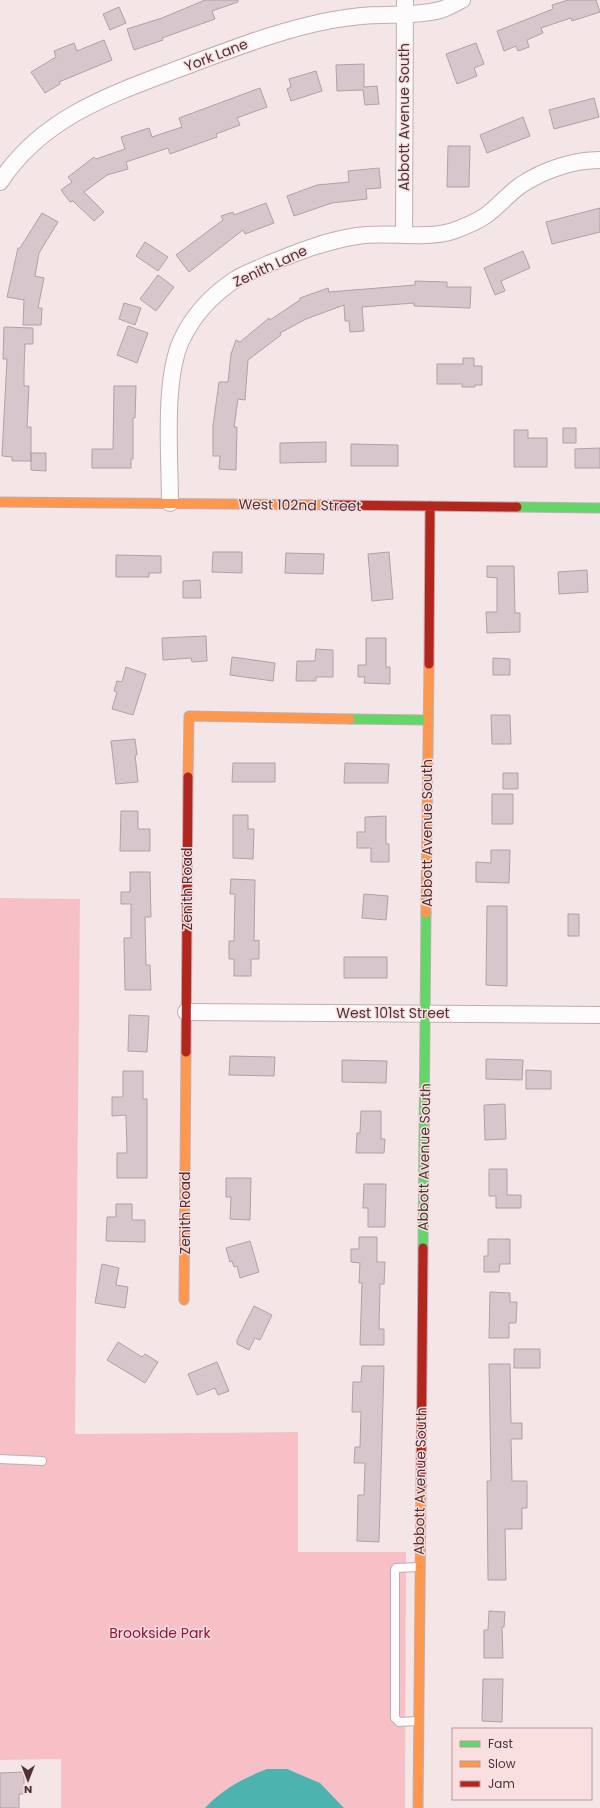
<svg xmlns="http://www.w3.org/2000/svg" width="600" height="1808" viewBox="0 0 600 1808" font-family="Poppins,sans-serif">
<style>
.green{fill:#f7c0c7}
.water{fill:#4db3af}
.building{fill:#d7c6cb;stroke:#b1a0a5}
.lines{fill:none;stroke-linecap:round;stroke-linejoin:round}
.lane-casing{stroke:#c0adb0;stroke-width:10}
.street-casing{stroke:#c0adb0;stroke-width:18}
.fast-casing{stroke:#c0adb0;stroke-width:11}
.slow-casing{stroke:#c0adb0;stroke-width:11}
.jam-casing{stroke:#c0adb0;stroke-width:11}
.lane{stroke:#fdfbfb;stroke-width:8}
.street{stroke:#fdfbfb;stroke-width:16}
.fast{stroke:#63d668;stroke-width:9}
.slow{stroke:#ff974d;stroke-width:9}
.jam{stroke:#b3261e;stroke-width:9}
.labels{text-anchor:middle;stroke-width:3;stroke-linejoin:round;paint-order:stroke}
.street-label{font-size:14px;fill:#4d3336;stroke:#fadfe1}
.park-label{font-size:14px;fill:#96103b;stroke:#fadfe1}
</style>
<rect width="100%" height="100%" fill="#f4e5e6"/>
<path class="green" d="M0,898L80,899L75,1434L298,1432V1552H406L405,1808H61V1759L0,1760Z"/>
<path class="water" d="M267,1769H287L320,1783L344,1808H205C220,1791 245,1777 267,1769Z"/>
<path class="building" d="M205,0H238V2L212,11L215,19L162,38L163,40L134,50L127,29L162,18Z
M568,0H596L600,12L572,21L571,18L541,28L543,33L527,40L529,47L518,51L516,46L504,51L497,31L553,9L552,5Z
M119,7L126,23L110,30L103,14Z
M104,40L112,60L59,82L60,84L45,93L31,72L56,57L54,51L74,43L77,51Z
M476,43L484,64L474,68L477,76L457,84L446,54Z
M364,64V87L377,86L379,104L365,105L363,90L337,91L336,65Z
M316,71L322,91L291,101L287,89L291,87L289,79Z
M260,88L267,107L237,118L240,125L216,134L217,137L170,154L168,148L126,162L128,169L107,175L84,192L104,212L94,221L73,201L70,202L61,190L72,182L68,177L94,157L96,159L125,149L121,137L149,128L152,137L182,127L179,118Z
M594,98L599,117L554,129L549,110Z
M523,117L530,136L487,153L480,135Z
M448,146H470L469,187H447Z
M379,168L381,188L366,189L367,199L332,203L294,216L287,196L317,185L349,182L348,171Z
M266,203L274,223L245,234L243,230L189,272L176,255L223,220L221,216L233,212L234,215Z
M600,208V232L552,244L546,222Z
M42,213L58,222L39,253L35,276L44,278L38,308H42L41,325H23L24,300L7,297L18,248H20Z
M145,242L168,257L158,271L136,256Z
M523,251L530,268L501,281L505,291L495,295L484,268Z
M158,275L174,287L156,311L140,299Z
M415,281L447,282V287H471L470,308L414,306V303L362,307L364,331L350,332L349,321H345L344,305L306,319L280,333L281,335L248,360L245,400L238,399L234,427H237L236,470L219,469L220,456H213V426L219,382H228L231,354L236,340L240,342L269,318L270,320L300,300V298L328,288L329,292L415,285Z
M124,303L141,308L135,325L119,319Z
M128,326L148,333L137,363L117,355Z
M4,327L33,328V344H25L24,370V386H29L27,427H31V461H12V457L2,456L7,359H3Z
M463,358H474V366H482V385H475V387H462V384H437V364H463Z
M114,386H136L135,418H133V459H131V468H92V449H113Z
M563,428H576V443H563Z
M514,430H528V438H547V467H514Z
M326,442V462L280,463V443Z
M351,444L398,445V466H351Z
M600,448V468H575V449Z
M31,453H46V471L31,470Z
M213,552H242V573L212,572Z
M389,552L393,599L372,601L368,554Z
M286,553L324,554L323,574L285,573Z
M116,555L161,556V573H149V577H116Z
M487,566H514L515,613H520V632L487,633L486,612H497V578L487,577Z
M587,570L588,592L559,594L558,572Z
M200,580L201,598H183V581Z
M206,636L207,661L192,662L191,658L163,660L162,638Z
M366,638H386V667H390V684L364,683L365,677H358V665H366Z
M316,649L333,650V677H316V681H296L297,661H315Z
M232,657L275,663L273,681L230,675Z
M493,658L510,659V675H493Z
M126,667L146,674L133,715L112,709L117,692L114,691L117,681L122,682Z
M491,715H510L511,744H492Z
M135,739L137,755H135L138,782L116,784L111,741Z
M233,763H275V782H232Z
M345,763L389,764L388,783H344Z
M503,773H518V789H503Z
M492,794H513V824H492Z
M121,811H138V829H150V851H120Z
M233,815H248V829H254L253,859L233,858Z
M386,816V844H389V862H371V848H357V832H365V817Z
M491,850H510L509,883L476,882V862L491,863Z
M130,872H150L151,917H145L146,965H150L151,990H125L124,938H131V904H121V892H130Z
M231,879L255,880L254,941L259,940V959H251V976H234V959H229V941H234L235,894H230Z
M364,894L388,896L386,920L362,918Z
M487,906H507V986L486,985Z
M568,914H579V936H568Z
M344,957H387V978H344Z
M129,1015L149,1016L147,1052L128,1051Z
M230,1056L275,1057L274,1076L229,1075Z
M486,1059L523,1060L522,1080L486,1079Z
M342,1060L387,1061L386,1083L342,1082Z
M526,1070L551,1071V1089H526Z
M123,1071H143V1099H147V1178H117V1153H127L126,1115L112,1116V1097H123Z
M505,1104L506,1139L485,1140L484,1105Z
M361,1111H381V1139H385L384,1153H356L357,1133H360Z
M489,1169H507V1195H521V1208H496V1196H489Z
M226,1178H251L250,1220L230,1219L231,1197H226Z
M364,1184H386L385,1227H368V1208H363Z
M116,1204H132V1220H145V1242L106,1241L107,1217H116Z
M359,1237H377V1262H385L384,1284H380L379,1329H384V1345H360L362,1283H359L360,1263L351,1262V1249H359Z
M488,1239H510V1264H500L499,1272H484V1256H488Z
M250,1241L259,1272L240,1278L237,1266L234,1267L232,1261L230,1262L226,1248Z
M102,1264L119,1268L116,1285L128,1287L125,1308L95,1303Z
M490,1292L510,1293V1302H517L516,1323H509V1338H489Z
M254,1306L272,1315L260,1340L255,1338L249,1350L237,1344V1340Z
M118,1342L142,1357L145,1354L158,1362L145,1383L107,1360Z
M514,1349H540V1368H514Z
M217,1362L229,1391L218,1395L215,1388L197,1395L188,1374Z
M489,1364H510L511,1423H522V1439H511L512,1481H527V1508H522V1529H505L506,1580H488L487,1481H491Z
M362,1366H384L379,1542L357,1541L358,1495H364L365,1463H354L355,1447H360L361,1412H352L353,1382H361Z
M489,1611L505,1612L504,1627H502L503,1658H484V1630H488Z
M483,1679H503L502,1722L482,1721Z
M24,1772V1794H19V1808H0V1773Z"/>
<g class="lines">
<defs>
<path id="lane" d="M0,1459L42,1461
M418,1721L399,1722L395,1718V1570L396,1568L419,1567"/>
<path id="street" d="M0,182C45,113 121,91 194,63C240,46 284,29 332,20C349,17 366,15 383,15C402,14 422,15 440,10C448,8 455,3 462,0
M404,234L405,0
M170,503C170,457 163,382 181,341C193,315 213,294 236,279C246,273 258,269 268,264C298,252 325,241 357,236C387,231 425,240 453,231C464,227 475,223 485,216C498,207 508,194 521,185C544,170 573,160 600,160
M186,1012L600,1015"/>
<path id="fast" d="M517,507L600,508
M350,719L428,720
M423,1248L426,913"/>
<path id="slow" d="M0,502L331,505
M188,777L189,716L350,719
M426,913L429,664
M184,1300L186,1052
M418,1808L421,1485"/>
<path id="jam" d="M331,505L517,507
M429,664L430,506
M186,1052L188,777
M421,1485L423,1248"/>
</defs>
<use href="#lane" class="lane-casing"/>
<use href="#street" class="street-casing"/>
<use href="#fast" class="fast-casing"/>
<use href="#slow" class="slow-casing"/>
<use href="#jam" class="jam-casing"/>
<use href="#lane" class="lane"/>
<use href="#street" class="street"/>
<use href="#fast" class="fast"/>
<use href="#slow" class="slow"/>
<use href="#jam" class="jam"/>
</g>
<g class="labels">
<g class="street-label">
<text transform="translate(216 55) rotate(-21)" y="5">York Lane</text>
<text transform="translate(404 117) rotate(-90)" y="5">Abbott Avenue South</text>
<text transform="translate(270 266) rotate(-25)" y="5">Zenith Lane</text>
<text transform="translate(300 505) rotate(1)" y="5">West 102nd Street</text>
<text transform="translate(427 833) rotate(-90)" y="5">Abbott Avenue South</text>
<text transform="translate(187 889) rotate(-90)" y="5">Zenith Road</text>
<text x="393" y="1018">West 101st Street</text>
<text transform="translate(424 1157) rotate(-89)" y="5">Abbott Avenue South</text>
<text transform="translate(185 1213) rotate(-90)" y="5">Zenith Road</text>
<text transform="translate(420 1481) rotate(-89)" y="5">Abbott Avenue South</text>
</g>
<g class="park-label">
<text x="160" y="1638">Brookside Park</text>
</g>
</g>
<rect x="452" y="1728" width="140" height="72" fill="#fadfe1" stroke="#b59a9d"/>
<rect x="460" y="1741" width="20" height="6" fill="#63d668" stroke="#b59a9d"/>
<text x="488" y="1748" font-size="12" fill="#4d3336">Fast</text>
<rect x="460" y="1761" width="20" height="6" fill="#ff974d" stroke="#b59a9d"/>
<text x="488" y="1768" font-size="12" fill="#4d3336">Slow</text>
<rect x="460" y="1781" width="20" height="6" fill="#b3261e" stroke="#b59a9d"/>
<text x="488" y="1788" font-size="12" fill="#4d3336">Jam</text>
<g transform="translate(28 1780) rotate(180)" stroke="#fadfe1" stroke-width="3" paint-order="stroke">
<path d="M0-3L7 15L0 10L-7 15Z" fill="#4d3336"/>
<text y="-6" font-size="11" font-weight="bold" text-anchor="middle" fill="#4d3336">N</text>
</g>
</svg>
